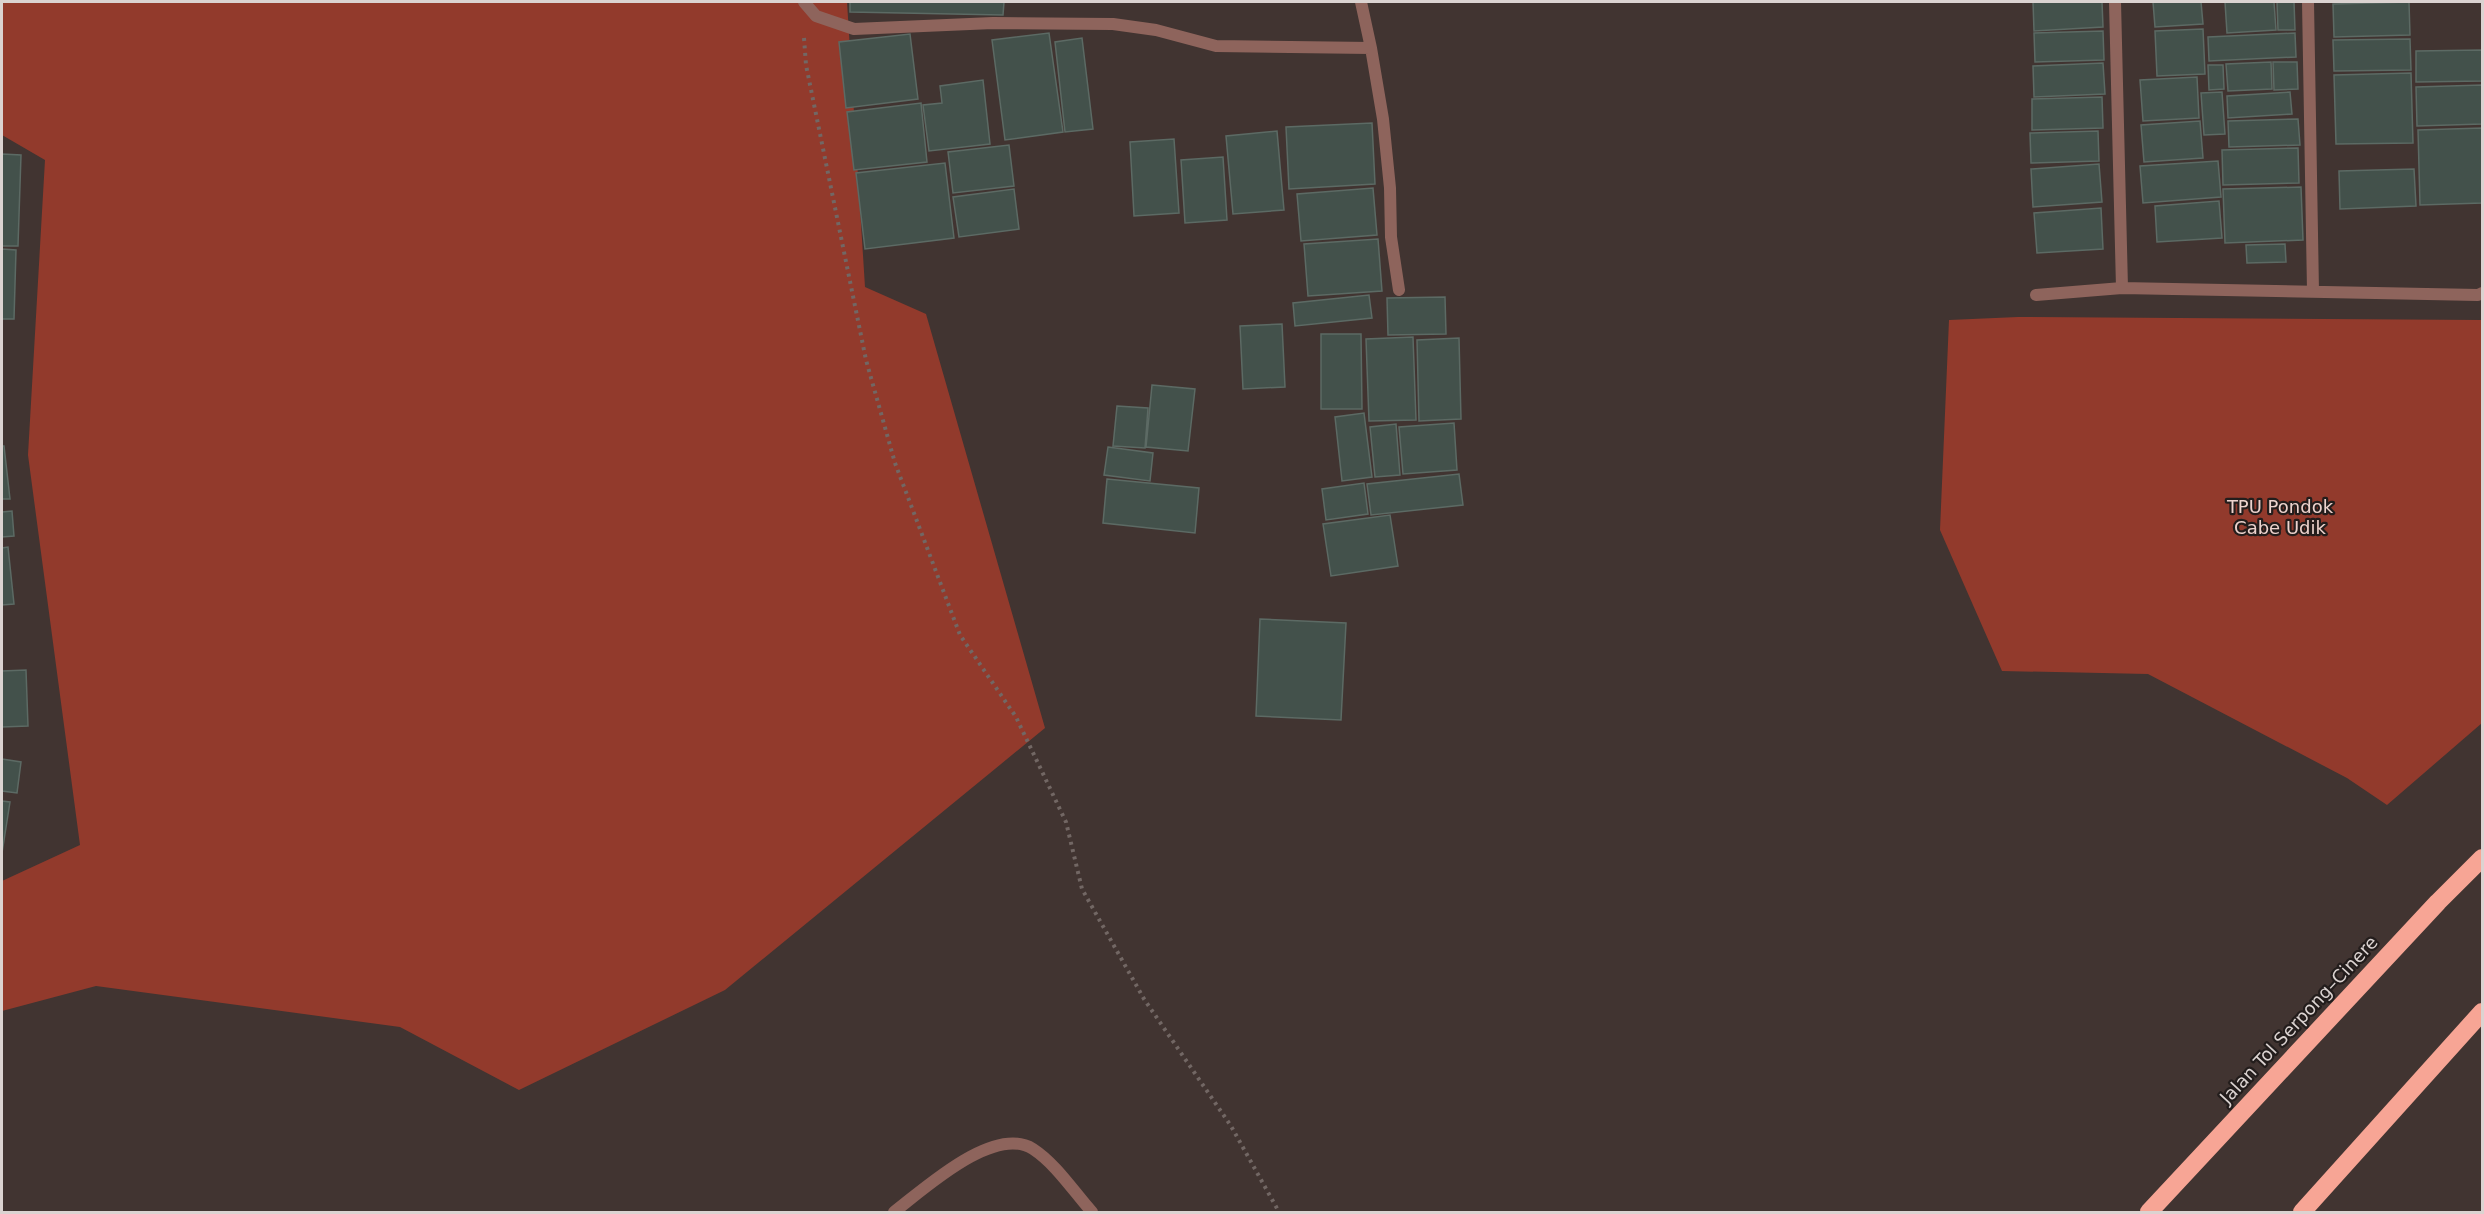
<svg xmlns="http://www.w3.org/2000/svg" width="2484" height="1214" viewBox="0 0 2484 1214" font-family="'DejaVu Sans',sans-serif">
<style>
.green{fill:#923a2c}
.building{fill:#43514b;stroke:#5c6a64;stroke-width:1.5}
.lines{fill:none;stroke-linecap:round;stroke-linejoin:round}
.path{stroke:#726764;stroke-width:4;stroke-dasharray:3 4.5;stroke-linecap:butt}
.street{stroke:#8e645c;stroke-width:12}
.highway{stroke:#f7a595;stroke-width:18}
.labels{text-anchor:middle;stroke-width:4.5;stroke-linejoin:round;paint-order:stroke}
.park-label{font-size:18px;fill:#edd3cd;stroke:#231d1c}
.street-label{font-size:18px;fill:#dbd3d1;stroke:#231d1c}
</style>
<rect width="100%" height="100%" fill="#413431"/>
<path class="green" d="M2,2H847L865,287L926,314L1045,728L725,990L519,1090L400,1027L96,986L2,1011V881L80,845L28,455L45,160L2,135Z
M2018,317L2482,320V723L2387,805L2347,778L2148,674L2002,671L1940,530L1949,320Z"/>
<path class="building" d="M850,2H1004L1003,15L850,12Z
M2033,2H2102L2103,27L2034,31Z
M2153,2H2201L2203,24L2155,27Z
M2225,2H2274L2276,30L2227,33Z
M2277,2H2294L2295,30H2278Z
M2409,2L2410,35L2334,37L2333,4Z
M2203,29L2205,74L2157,76L2155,31Z
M2103,31L2104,60L2035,62L2034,33Z
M1049,33L1063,132L1005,140L992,40Z
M2295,33L2296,57L2209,61L2208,37Z
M910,34L918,99L846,108L839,42Z
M1082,38L1093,129L1065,132L1055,42Z
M2410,39L2411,70L2334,71L2333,40Z
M2482,50V81L2416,82V51Z
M2271,62L2272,89L2228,91L2226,64Z
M2273,62H2297L2298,89L2274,90Z
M2103,63L2105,94L2034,97L2033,66Z
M2208,65H2223L2224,89L2209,90Z
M2411,73L2413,143L2336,144L2334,75Z
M2197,77L2199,118L2143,121L2140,80Z
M983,80L990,144L929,151L923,105L942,103L940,86Z
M2482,85V124L2417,126L2416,87Z
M2222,92L2225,134L2204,135L2201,93Z
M2290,92L2292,114L2228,118L2227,96Z
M2102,97L2103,128L2032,130V99Z
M921,103L927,162L854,170L847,112Z
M2298,119L2300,145L2229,147L2228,121Z
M2200,121L2203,158L2144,162L2141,125Z
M1372,123L1375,184L1289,189L1286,127Z
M2482,128V203L2420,205L2418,130Z
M1277,131L1284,210L1233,214L1226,136Z
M2098,131L2099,161L2031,163L2030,133Z
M1174,139L1179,213L1134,216L1130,142Z
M1009,145L1014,186L953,193L948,152Z
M2298,148L2299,183L2223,185L2222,150Z
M2,154L21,155L18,246H2Z
M1223,157L1227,220L1185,223L1181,160Z
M2218,161L2221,197L2143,203L2140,166Z
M945,163L954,238L865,249L856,173Z
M2099,164L2102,202L2033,207L2031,169Z
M2414,169L2416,206L2340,209L2339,171Z
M2301,187L2303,240L2225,243L2223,189Z
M1373,188L1377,235L1301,241L1297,194Z
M1014,189L1019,229L959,237L953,197Z
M2219,201L2222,238L2157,242L2155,206Z
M2101,208L2103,249L2037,253L2034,213Z
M1378,239L1382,291L1308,296L1304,244Z
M2285,244L2286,262L2247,263L2246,245Z
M2,249L16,250L14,319H2Z
M1369,295L1372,318L1295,326L1293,303Z
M1445,297L1446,334L1388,335L1387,298Z
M1282,324L1285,387L1243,389L1240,326Z
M1321,334H1361L1362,409H1321Z
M1413,337L1416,420L1369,421L1366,339Z
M1459,338L1461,419L1419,421L1417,340Z
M1152,385L1195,389L1188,451L1146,447Z
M1117,406L1148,408L1145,448L1113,446Z
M1364,413L1372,477L1342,481L1335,417Z
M1454,423L1457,470L1403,474L1399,427Z
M1396,424L1400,475L1375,477L1370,427Z
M2,446H4L10,499H2Z
M1108,447L1153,453L1150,481L1104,475Z
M1459,474L1463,505L1371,515L1367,484Z
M1107,479L1199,488L1195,533L1103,523Z
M1364,483L1368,514L1326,520L1322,489Z
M12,511L14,536L2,537V512Z
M1390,515L1398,566L1331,576L1323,524Z
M8,547L14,604L2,605V548Z
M1260,619L1346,623L1341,720L1256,716Z
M26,670L28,726L2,727V671Z
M2,759L21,762L17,793L2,791Z
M2,801L10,802L2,853Z"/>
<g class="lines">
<path class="path" d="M804,38L806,65L866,360L895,463L960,635L1016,717L1066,822L1082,889L1144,999L1231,1126L1279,1212"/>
<path class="street" d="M804,2L816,16L854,29L993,23L1113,24L1156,30L1216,46L1371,48L1361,2
M2115,2L2122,288
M2308,2L2313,291
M1371,48L1383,119L1390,188L1391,237L1399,290
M2036,295L2122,288L2478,295L2482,293
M894,1212C923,1190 994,1124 1033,1149C1056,1164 1074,1192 1092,1212"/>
<path class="highway" d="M2149,1212L2438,902L2482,858
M2302,1212L2482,1012"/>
</g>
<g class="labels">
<g class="park-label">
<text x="2280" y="513">TPU Pondok<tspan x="2280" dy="21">Cabe Udik</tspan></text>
</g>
<g class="street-label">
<text transform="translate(2299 1020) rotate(-47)" y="6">Jalan Tol Serpong–Cinere</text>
</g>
</g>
<rect width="2484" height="1214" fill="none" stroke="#dbd3d1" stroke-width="6"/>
</svg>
